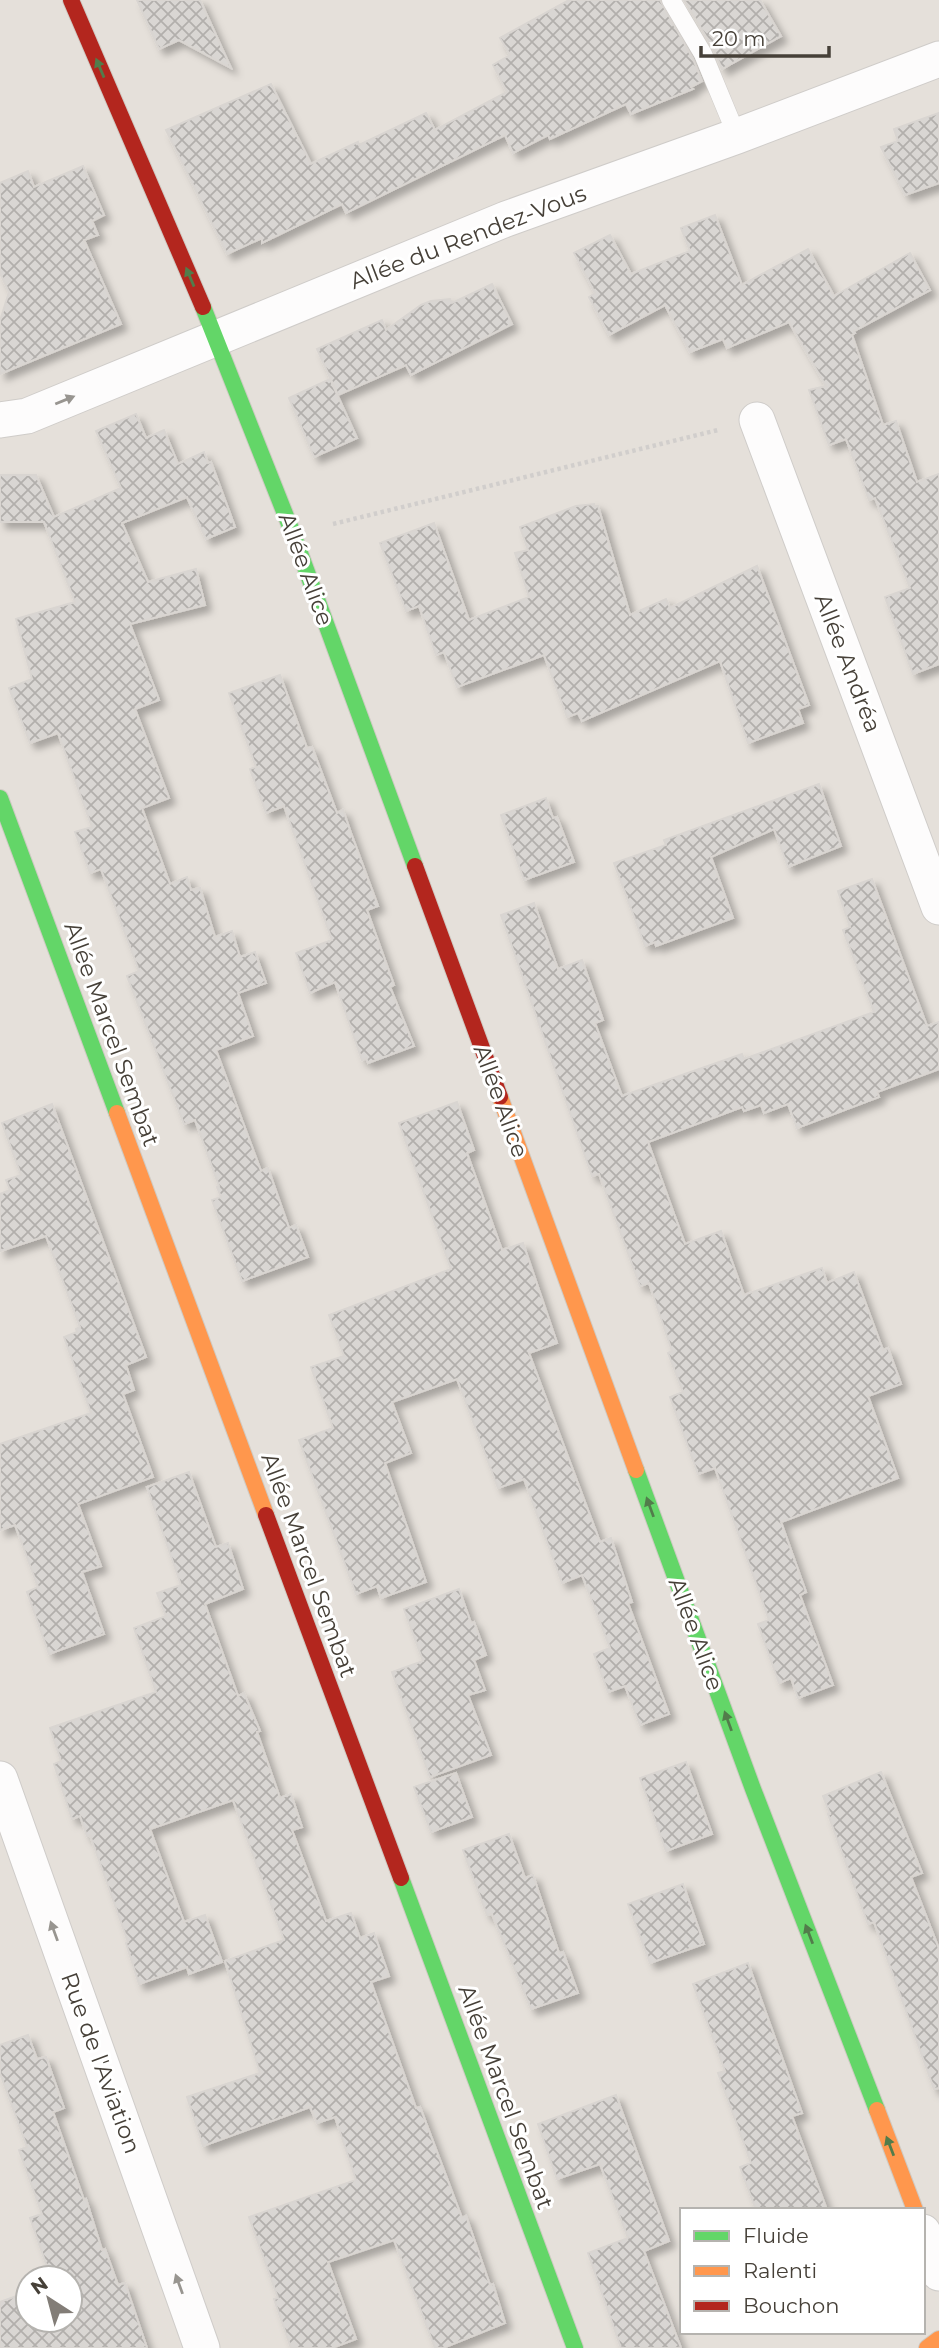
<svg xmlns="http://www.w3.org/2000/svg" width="939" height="2348" viewBox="0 0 939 2348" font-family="Montserrat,sans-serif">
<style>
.residential{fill:#e5e0da;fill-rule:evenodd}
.building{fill:url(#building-cross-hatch);stroke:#d9d5d1;stroke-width:2;filter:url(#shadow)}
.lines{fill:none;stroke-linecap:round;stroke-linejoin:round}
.lane-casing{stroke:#cfccc9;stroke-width:19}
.street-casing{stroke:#cfccc9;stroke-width:37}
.fast-casing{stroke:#cfcac3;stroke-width:18}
.slow-casing{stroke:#cfcac3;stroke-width:18}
.jam-casing{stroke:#cfcac3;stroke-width:18}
.path{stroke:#d1cecc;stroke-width:4.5;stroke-dasharray:3.5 3.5;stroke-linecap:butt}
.lane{stroke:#fdfcfc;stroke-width:18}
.street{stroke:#fdfcfc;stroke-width:35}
.fast{stroke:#63d668;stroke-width:16}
.slow{stroke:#ff974d;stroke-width:16}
.jam{stroke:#b3261e;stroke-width:16}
.oneway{fill:#527c4b}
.oneway2{fill:#989590}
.labels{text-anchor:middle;stroke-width:6;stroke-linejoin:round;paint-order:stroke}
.street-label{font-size:23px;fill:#464038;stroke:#fff}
</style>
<defs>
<pattern id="building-cross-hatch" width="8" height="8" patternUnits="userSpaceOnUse" patternTransform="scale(1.75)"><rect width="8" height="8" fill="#d9d6d3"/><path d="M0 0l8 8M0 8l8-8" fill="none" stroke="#b2afac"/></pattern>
<filter id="shadow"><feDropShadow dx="6" dy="6" stdDeviation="3.5" flood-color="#0004"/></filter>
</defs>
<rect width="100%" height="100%" fill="#f1eeeb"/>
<path class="residential" d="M0,0H939V2348H0ZM682,2210H923V2332H682ZM28,2278H70V2320H28Z"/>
<path class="building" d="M137,0H200L231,68L179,40L159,49Z
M569,0H660L693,59L702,81L691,87L693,89L631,114L626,104L550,139L548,135L513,153L505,135L346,213L342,204L262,243V238L227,254L166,130L271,84L311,164L358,142L359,145L426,113L435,130L507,92L493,65L510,55L500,38Z
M684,0H760L781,36L722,69L713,48Z
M939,113V183L905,195L881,147L898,141L894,129Z
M83,166L104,215L92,221L98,235L84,240L121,324L0,374V321L9,292L0,273V183L28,171L34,187Z
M715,215L742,285L808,249L834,296L910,253L930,290L854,331L855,333L852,335L883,425L896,421L917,482L939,474V664L913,674L885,597L910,588L875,498L869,500L846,439L829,445L809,390L826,386L789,322L727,348L723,339L690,352L665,305L609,335L589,297L595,293L574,253L610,235L631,274L690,251L681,228Z
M492,284L512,324L411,375L406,365L338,395L317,349L382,320L386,330L421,305L431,301L450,299L452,303Z
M330,379L357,438L314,457L289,398Z
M136,414L146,438L164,430L178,464L204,452L208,463L211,462L235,527L206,539L187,497L122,523L148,582L196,569L205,605L130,624L159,700L135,709L169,798L142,808L170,884L187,877L191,890L200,888L215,937L232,931L240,957L255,952L266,983L238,993L253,1036L216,1050L261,1171L268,1168L289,1228L296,1225L308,1257L242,1281L212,1200L221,1197L217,1187L219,1186L195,1120L184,1124L127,976L139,971L101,869L90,873L75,832L92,827L58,733L30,743L9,688L32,679L16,619L75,602L44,522H0V475H36L54,517L121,488L96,431Z
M594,504V506H598L630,615L666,599L670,608L757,566L809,705L798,709L803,723L748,743L720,661L582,721L578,713L567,717L544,655L457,687L444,652L436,655L419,606L406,611L380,543L434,523L469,620L529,597L515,553L528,550L520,527L576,506Z
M280,675L307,748L312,747L337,813L343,810L351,833L378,906L367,910L394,985L390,987L414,1046L368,1063L366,1058L362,1060L335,982L310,993L296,953L332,940L284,806L266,813L250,769L256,767L229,693Z
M819,784L841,846L788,867L774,829L711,857L733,918L656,946L655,942L645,946L614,863L666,845L664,840Z
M546,798L553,818L557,817L574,862L524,880L501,815Z
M872,879L927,1026L939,1022V1069L877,1092L879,1097L797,1128L788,1104L764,1113L761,1105L744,1111L742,1107L648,1142L685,1244L721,1231L744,1295L822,1268L827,1283L854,1272L883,1350L888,1348L901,1384L868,1396L898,1478L781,1522L806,1592L800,1595L833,1685L798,1698L791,1678L779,1683L758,1624L769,1620L715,1468L698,1474L670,1397L683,1392L668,1353L672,1351L649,1283L640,1286L599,1174L592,1176L501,915L534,903L558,969L582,960L603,1020L595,1023L622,1096L742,1054L744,1059L874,1012L843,930L850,927L838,891Z
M457,1102L474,1150L467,1153L502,1250L523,1243L557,1343L529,1353L600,1542L611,1538L632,1602L628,1603L669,1714L640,1725L625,1686L608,1692L594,1654L610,1648L582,1575L562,1583L524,1479L498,1488L457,1379L392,1402L411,1453L385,1463L426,1582L381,1598L377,1586L356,1594L299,1440L333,1428L311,1367L344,1356L329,1315L451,1269L399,1123Z
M52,1104L146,1357L126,1365L134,1390L123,1394L153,1477L78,1504L101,1566L82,1572L104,1634L49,1654L27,1592L38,1587L15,1525L0,1530V1444L91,1413L64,1337L77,1332L76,1329L80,1327L46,1236L0,1251V1194L10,1190L6,1180L21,1175L2,1123Z
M189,1472L216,1547L228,1543L243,1589L205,1604L238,1696L244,1693L260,1731L257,1732L280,1798L291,1794L302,1827L292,1830L326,1921L351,1913L360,1938L374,1933L389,1976L371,1982L416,2108L420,2107L462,2218L466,2216L490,2285L493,2284L505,2323L443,2348H435L394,2240L328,2262L356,2339L332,2348H291L274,2299L278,2298L249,2217L356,2180L335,2117L317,2123L310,2107L203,2146L187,2097L260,2073L225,1961L284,1940L233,1800L150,1829L184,1922L205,1915L222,1962L189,1974L187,1967L139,1984L126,1943L128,1942L90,1835L87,1836L80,1816L72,1819L54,1764L61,1761L50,1728L156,1692L134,1628L166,1616L157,1593L181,1585L147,1487Z
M459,1589L471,1623L474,1622L486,1655L474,1660L485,1690L468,1695L491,1755L430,1777L392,1672L423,1661L404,1609Z
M686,1762L712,1834L666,1851L640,1778Z
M881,1772L922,1873L911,1877L939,1949V2088L934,2089L874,1922L868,1924L828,1814H830L823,1796Z
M456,1773L472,1817L431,1832L414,1787Z
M509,1834L525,1878L533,1875L559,1953L563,1952L578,1993L531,2009L492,1914L487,1915L463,1850Z
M683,1884L704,1944L650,1963L628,1904Z
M748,1963L802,2113L792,2116L827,2210H756L740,2167L751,2163L718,2073L725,2071L693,1984Z
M28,2035L37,2059L46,2057L64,2108L53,2112L84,2200L86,2199L102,2250L105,2249L118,2285L125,2283L147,2348H0V2302L28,2292V2320H70V2278H51L30,2218L42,2214L19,2150L27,2147L0,2073V2045Z
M616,2095L669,2241L644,2251L681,2348H621L588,2253L628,2238L600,2164L557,2179L538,2124Z"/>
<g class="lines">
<defs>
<path id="lane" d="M671,0L703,54L737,136"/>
<path id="street" d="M0,420L27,416L506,219L737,136L939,59
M757,420L939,907
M0,1779L202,2348
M923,2232L939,2273"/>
<path id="fast" d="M203,307L293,534L415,866
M0,798L117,1113
M636,1470L753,1789L877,2110
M401,1878L575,2348"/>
<path id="slow" d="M500,1097L636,1470
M117,1113L266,1515
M877,2110L915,2210
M927,2348L939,2339"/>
<path id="jam" d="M71,0L203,307
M415,866L500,1097
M266,1515L401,1878"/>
</defs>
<use href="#lane" class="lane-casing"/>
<use href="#street" class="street-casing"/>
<use href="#fast" class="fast-casing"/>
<use href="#slow" class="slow-casing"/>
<use href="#jam" class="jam-casing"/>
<path class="path" d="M333,524L718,430"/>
<use href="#lane" class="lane"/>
<use href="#street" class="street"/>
<use href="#fast" class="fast"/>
<use href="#slow" class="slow"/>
<use href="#jam" class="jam"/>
</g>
<defs><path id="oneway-solid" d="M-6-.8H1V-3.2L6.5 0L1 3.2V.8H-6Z" transform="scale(1.75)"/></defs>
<g class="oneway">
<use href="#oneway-solid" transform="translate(100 68) rotate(-113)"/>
<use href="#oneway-solid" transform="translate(190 277) rotate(-113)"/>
<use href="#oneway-solid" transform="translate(650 1507) rotate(-110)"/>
<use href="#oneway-solid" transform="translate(728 1721) rotate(-110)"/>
<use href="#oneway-solid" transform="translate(809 1934) rotate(-111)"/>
<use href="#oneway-solid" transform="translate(890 2146) rotate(-111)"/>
</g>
<g class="oneway2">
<use href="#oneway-solid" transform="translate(65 400) rotate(-22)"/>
<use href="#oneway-solid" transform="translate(54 1931) rotate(-110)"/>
<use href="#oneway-solid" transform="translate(179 2284) rotate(-110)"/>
</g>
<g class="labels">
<g class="street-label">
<text transform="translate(468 237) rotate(-21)" y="8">Allée du Rendez-Vous</text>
<text transform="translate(306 569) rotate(70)" y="8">Allée Alice</text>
<text transform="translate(848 663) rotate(69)" y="8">Allée Andréa</text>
<text transform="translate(112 1034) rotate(70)" y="8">Allée Marcel Sembat</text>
<text transform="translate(501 1101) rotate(70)" y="8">Allée Alice</text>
<text transform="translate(309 1565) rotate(70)" y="8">Allée Marcel Sembat</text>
<text transform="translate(696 1634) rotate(70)" y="8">Allée Alice</text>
<text transform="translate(101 2063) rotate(70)" y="8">Rue de l'Aviation</text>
<text transform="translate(506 2097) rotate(70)" y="8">Allée Marcel Sembat</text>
</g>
</g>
<rect x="680" y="2208" width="245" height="126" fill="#ffffff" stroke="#b5b3af" stroke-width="2"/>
<rect x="694" y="2231" width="35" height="10" fill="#63d668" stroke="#b5b3af" stroke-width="2"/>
<text x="743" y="2243" font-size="21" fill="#464038">Fluide</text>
<rect x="694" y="2266" width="35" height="10" fill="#ff974d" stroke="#b5b3af" stroke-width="2"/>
<text x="743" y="2278" font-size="21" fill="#464038">Ralenti</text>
<rect x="694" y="2301" width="35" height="10" fill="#b3261e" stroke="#b5b3af" stroke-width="2"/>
<text x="743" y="2313" font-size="21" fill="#464038">Bouchon</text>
<g transform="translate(49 2299) rotate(324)"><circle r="33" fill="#ffffff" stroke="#b5b3af" stroke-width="2"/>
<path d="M0-5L12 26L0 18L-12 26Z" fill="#827d77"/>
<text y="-10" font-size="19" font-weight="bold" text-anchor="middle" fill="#464038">N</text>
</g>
<path d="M701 46v10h128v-10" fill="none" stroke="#464038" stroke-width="3.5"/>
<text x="712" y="46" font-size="21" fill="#464038" stroke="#ffffff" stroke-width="5" paint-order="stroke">20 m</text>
</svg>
